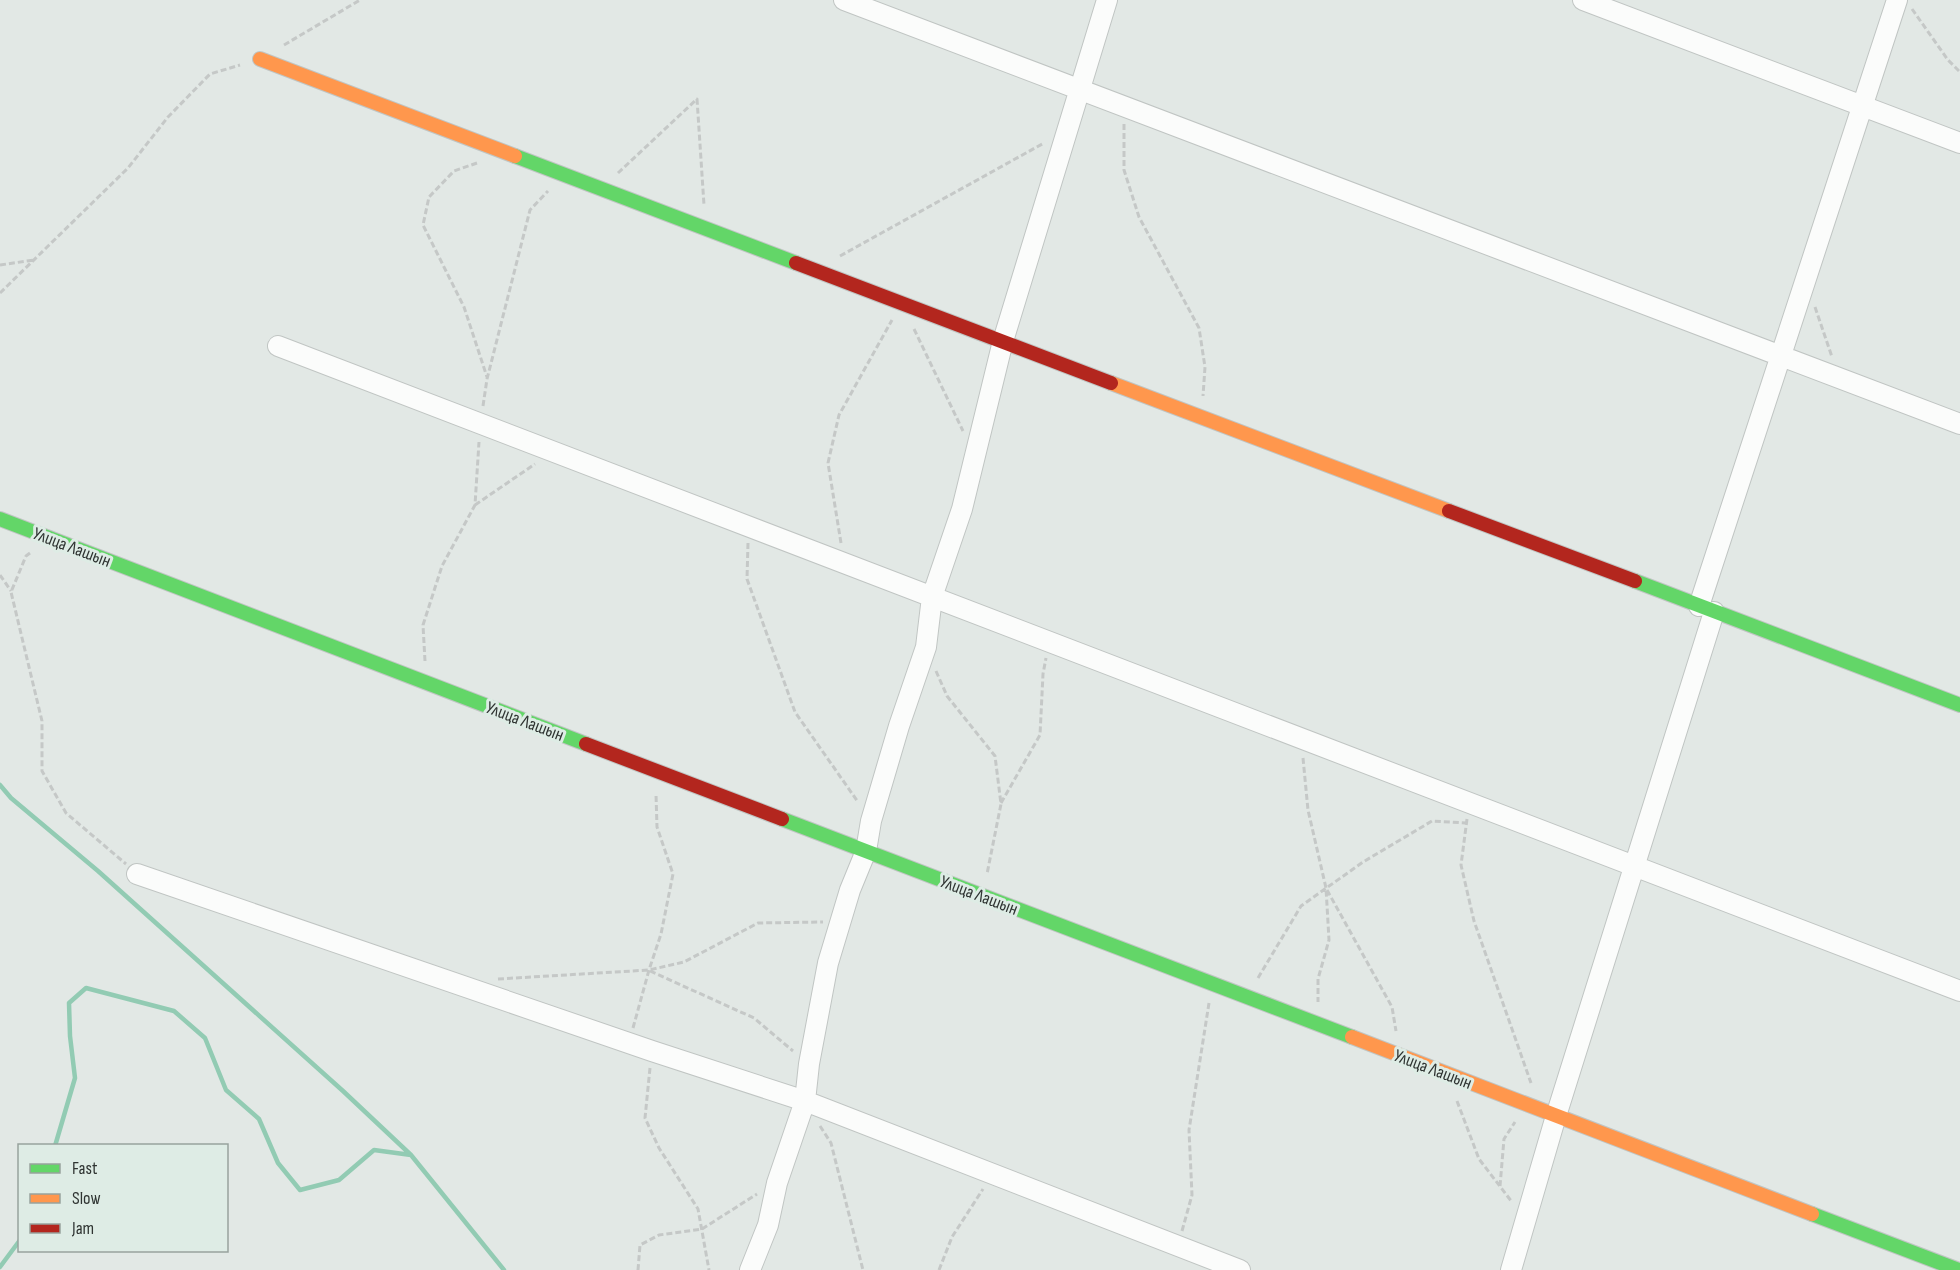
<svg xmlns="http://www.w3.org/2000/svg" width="1960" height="1270" viewBox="0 0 1960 1270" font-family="'Sofia Sans Condensed',sans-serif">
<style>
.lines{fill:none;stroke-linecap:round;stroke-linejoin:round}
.stream{stroke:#92cbb3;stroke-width:4.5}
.street-casing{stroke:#c0c5c3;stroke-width:22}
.fast-casing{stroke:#c0c5c3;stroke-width:16}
.slow-casing{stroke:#c0c5c3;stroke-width:16}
.jam-casing{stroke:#c0c5c3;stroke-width:16}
.path{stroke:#c5c8c7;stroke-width:3;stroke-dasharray:6 3;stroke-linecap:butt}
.street{stroke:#fbfcfb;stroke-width:20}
.fast{stroke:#63d668;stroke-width:14}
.slow{stroke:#ff974d;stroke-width:14}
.jam{stroke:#b3261e;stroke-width:14}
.labels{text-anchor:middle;stroke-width:6;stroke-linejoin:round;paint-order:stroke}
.street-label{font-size:18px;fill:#2f3432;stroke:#deece5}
</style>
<rect width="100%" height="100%" fill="#e2e8e5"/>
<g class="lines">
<path class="stream" d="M0,785L11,798L98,871L343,1091L411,1155L504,1270
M55,1146L75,1078L70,1036L69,1003L86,988L174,1011L205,1038L226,1090L259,1119L278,1163L300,1190L339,1180L374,1150L411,1155
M0,1267L20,1240"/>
<defs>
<path id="street" d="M844,0L1960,424
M1583,0L1960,143
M278,346L1960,991
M1699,606L1897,0
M137,874L652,1051L805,1101L1240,1270
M750,1270L768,1225L777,1183L805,1101L809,1064L828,963L850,890L866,851L871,821L899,726L926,647L932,597L962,509L1003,341L1107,0
M1511,1270L1556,1116L1714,612"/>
<path id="fast" d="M515,156L796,263
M0,519L586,744
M1635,581L1960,705
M782,819L1352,1037
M1812,1214L1959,1270"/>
<path id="slow" d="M260,59L515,156
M1111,383L1449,511
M1352,1037L1812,1214"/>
<path id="jam" d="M796,263L1111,383
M1449,511L1635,581
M586,744L782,819"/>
</defs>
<use href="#street" class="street-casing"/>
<use href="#fast" class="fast-casing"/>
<use href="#slow" class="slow-casing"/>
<use href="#jam" class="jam-casing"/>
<path class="path" d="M1912,9L1948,60L1960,72
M284,45L360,0
M1124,124V170L1139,217L1199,328L1205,367L1203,396
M477,163L454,171L429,197L423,225L464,307L487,377
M618,173L697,99L704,205
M840,256L1044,143
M0,265L34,260
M0,293L128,168L168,117L210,74L240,65
M1815,307L1832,357
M914,329L963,431
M483,406L487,379L530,210L548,191
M475,505L535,464
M748,543L747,579L795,712L858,802
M841,543L828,463L839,415L892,320
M30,553L26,556L11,592L42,721V771L66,813L126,864
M0,575L11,591
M425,661L423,625L442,566L475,505L479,442
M936,671L947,696L995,756L1001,804L987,874
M1303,758L1308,810L1326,888L1329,940L1318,979V1002
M1001,803L1040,735L1043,674L1046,658
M1467,819L1461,865L1474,921L1531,1083
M1327,890L1392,1007L1396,1031
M650,971L754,1018L793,1051
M1258,978L1301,906L1363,862L1432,821L1466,823
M498,979L649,970L684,962L758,923L823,922
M633,1028L649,970L661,934L673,874L657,827L656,794
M650,1068L645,1118L659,1148L698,1209L709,1270
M1457,1101L1479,1159L1512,1202
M820,1126L831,1143L863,1270
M1500,1186L1504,1139L1515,1122
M1182,1231L1192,1195L1189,1130L1209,1003
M638,1270L640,1245L659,1235L702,1229L757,1194
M939,1270L952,1237L983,1189"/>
<use href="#street" class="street"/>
<use href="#fast" class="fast"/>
<use href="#slow" class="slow"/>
<use href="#jam" class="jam"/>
</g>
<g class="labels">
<g class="street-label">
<text transform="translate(72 547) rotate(21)" y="6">Улица Лашын</text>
<text transform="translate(525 721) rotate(21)" y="6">Улица Лашын</text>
<text transform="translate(979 895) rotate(21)" y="6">Улица Лашын</text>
<text transform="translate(1433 1069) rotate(21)" y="6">Улица Лашын</text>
</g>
</g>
<rect x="18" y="1144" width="210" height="108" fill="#deece5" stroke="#98a29d" stroke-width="1.5"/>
<rect x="30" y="1164" width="30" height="9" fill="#63d668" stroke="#98a29d" stroke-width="1.5"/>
<text x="72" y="1174" font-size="18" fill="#2f3432">Fast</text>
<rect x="30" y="1194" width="30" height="9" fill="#ff974d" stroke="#98a29d" stroke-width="1.5"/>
<text x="72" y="1204" font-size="18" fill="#2f3432">Slow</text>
<rect x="30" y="1224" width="30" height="9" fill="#b3261e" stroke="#98a29d" stroke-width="1.5"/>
<text x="72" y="1234" font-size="18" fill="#2f3432">Jam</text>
</svg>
